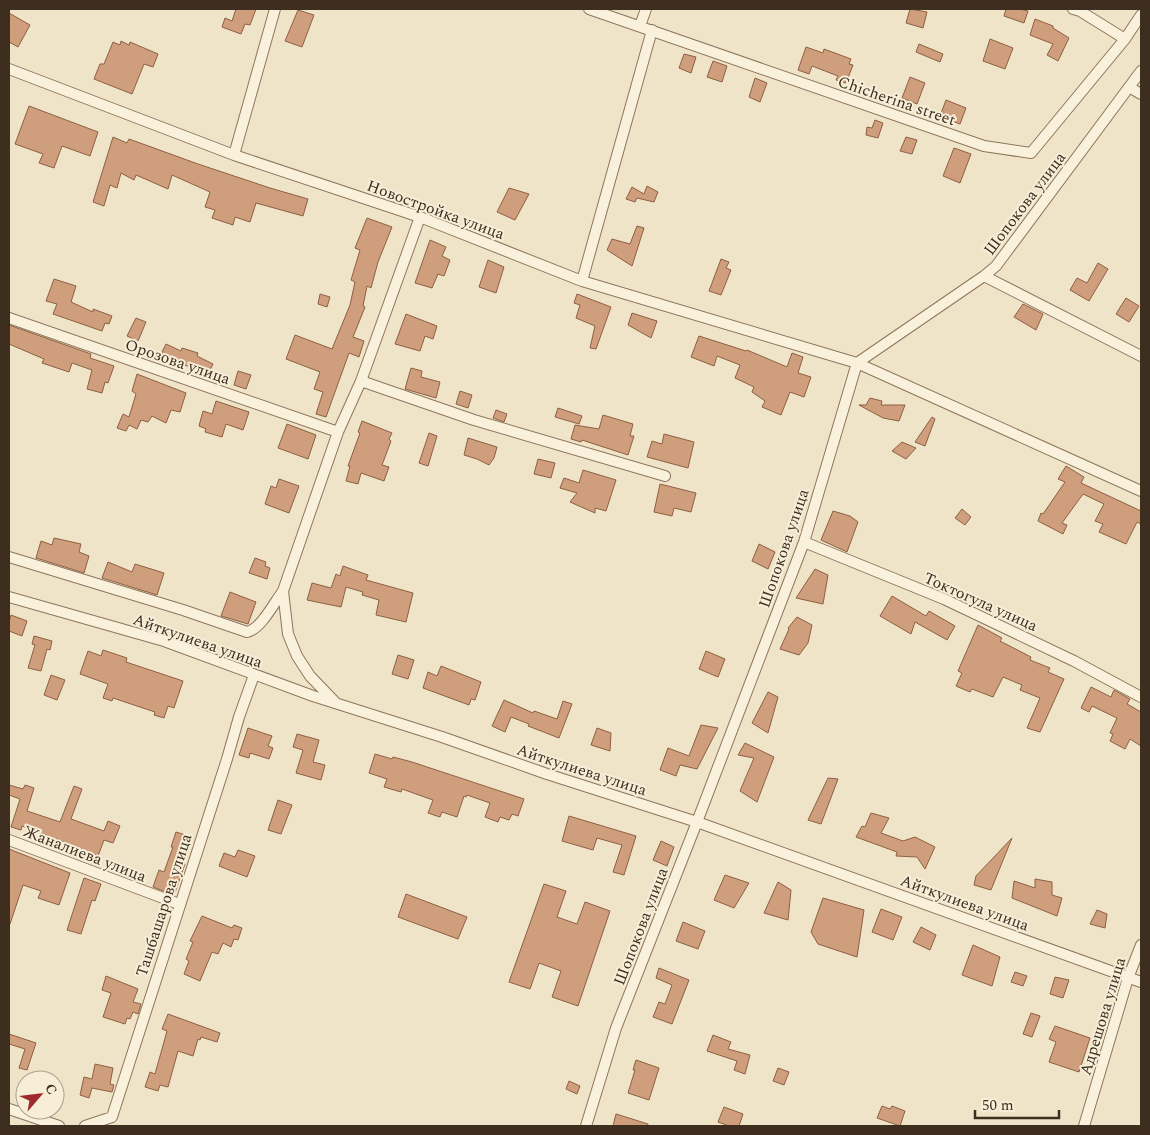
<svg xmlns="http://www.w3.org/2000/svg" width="1150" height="1135" viewBox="0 0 1150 1135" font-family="Spectral,serif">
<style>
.building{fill:#cf9f7d;stroke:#8d5f41}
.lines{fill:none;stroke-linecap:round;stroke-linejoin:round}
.street-casing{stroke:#8d765c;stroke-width:12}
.street{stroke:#faf1dc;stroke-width:10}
.labels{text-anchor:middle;stroke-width:4;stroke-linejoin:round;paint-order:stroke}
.street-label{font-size:16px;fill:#3d2e20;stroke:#f7eed8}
</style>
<rect width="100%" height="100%" fill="#f0e4c8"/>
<path class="building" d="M236,9H256L250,25L245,24L241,34L222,27L225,18L232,21Z
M910,9L927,12L923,28L906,23Z
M1006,9H1020L1028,11L1024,23L1004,16Z
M298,10L314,15L302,47L285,41Z
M9,13L30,25L18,47L9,42Z
M1035,19L1053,26V28L1069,38L1058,61L1047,55L1053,44L1030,35Z
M990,39L1013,48L1005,69L983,61Z
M121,41L129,45L130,42L158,54L153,67L144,64L132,94L94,79L100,64H104L113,42L120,45Z
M919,44L943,54L940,62L916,52Z
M806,47L823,53L824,49L851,59L849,64L853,65L846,83L836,80L838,76L812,66L809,74L798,70Z
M684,54L696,57L691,73L679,68Z
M713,61L727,66L722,82L707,77Z
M910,77L925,83L917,104L902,98Z
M755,78L767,83L760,102L749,97Z
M946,100L966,108L960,124L940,116Z
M29,106L98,132L90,156L62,146L54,168L39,163L43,154L15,144Z
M875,120L883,123L878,138L866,135L867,127L872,128Z
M113,137L127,143L129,139L198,164L270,188L308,199L303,216L256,203L250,222L235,217L233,225L212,218L215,210L205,207L210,192L172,175L168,189L136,175L134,180L121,173L117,188L110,185L104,206L93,202Z
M906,137L917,140L912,154L900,151Z
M954,148L971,154L960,183L943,176Z
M647,186L658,192L654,202L637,198L635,202L626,199L632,187L644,194Z
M509,188L529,194L515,220L497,212Z
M367,218L392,227L378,262L371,288L367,286L363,306L365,307L353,337L364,341L359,357L349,353L326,417L316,414L323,392L314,389L320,372L286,359L295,335L332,349L350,305L355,282L351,280L360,250L355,248Z
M637,226L644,228L632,266L607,250L612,239L630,244Z
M430,240L446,247L442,256L450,260L444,276L438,274L432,288L415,283Z
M721,259L729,262L726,268L731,270L721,295L709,291Z
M488,260L504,267L496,293L479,287Z
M1098,263L1108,269L1089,301L1070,290L1077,278L1087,283Z
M54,279L76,286L71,302L93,312V309L112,316L109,324L105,323L102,331L53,314L57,304L46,301Z
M320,294L330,297L327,307L318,304Z
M577,294L611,307L596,349L590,348L595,326L576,318L580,305L574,303Z
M1126,298L1139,306L1129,322L1116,314Z
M1023,304L1043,314L1036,330L1014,317Z
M632,313L657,321L651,338L628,325Z
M406,314L437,326L433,339L425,336L420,351L395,344Z
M136,318L146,322L138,341L127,336Z
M9,325L91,354L90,358L114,366L108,383L105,382L102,393L87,389L92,370L72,363L69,372L42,363L44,359L9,344Z
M699,336L746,351L747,350L787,367L792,353L803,357L798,373L811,377L804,397L790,392L781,415L762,407L765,401L752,392L754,387L735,378L740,365L717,356L714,366L691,357Z
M166,344L181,351L182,348L198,353L197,356L213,364L208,374L194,367L193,368L160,356Z
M411,368L422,371L421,377L440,382L436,398L405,389Z
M238,371L251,375L246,389L234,385Z
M137,374L186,393L180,412L171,410L166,423L152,416L148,422L141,420L137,429L129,425L126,431L117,428L123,414L129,417L136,394L132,391Z
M460,391L472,395L468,408L456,404Z
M870,398L882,401L881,405H905L899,421L883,418L859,405H866Z
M216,401L249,412L243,430L226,424L222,437L205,432L206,429L199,426L203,411L212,414Z
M558,408L582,416L579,424L555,417Z
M496,410L507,414L504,422L493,418Z
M603,415L633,424L630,436H634L628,455L582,440L581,442L571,439L575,425L599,429Z
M932,417L935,419L925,446L915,442Z
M362,421L392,433L389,439L391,441L382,465L389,467L384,481L361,473L358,484L346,481L350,466H348L360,433L358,432Z
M287,424L316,435L308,459L278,448Z
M429,433L437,436L428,466L419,463Z
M664,434L694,442L688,468L647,457L652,441L662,444Z
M468,438L497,447L494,458L489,465L477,459L464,455Z
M902,442L916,448L906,459L892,451Z
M538,459L555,463L551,478L534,474Z
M1066,466L1084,477L1081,483L1141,511V524L1137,522L1126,544L1099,532L1103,524L1095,521L1104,504L1083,494L1062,523L1067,525L1063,534L1038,521L1041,513L1043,514L1065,482L1058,479Z
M583,470L616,480L606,511L595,508V513L570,502L577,493L560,488L564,478L579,483Z
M279,479L299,486L289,513L265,504L271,486L276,488Z
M660,484L696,493L691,512L674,508L672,516L654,512Z
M962,509L971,517L965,525L955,518Z
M833,511L850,516L858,522L847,552L821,540Z
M54,538L81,544L79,552L89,556L84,573L36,558L41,541L52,545Z
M759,544L775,552L768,569L752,561Z
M255,558L266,562L265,566L270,568L267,579L249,573Z
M108,562L132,572L135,564L164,573L157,595L102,578Z
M343,566L368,575L366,580L413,593L406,622L376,615L379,600L362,595L363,592L346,587L341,607L307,600L312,583L331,588L336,574L340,576Z
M815,569L828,575L823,604L796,598Z
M230,592L256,602L248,624L221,616Z
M892,596L926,616L929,611L955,626L947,640L915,622L911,634L880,616Z
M11,615L27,621L22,636L9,631V622Z
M797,617L812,625L808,643L799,655L780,649L789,629L788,628Z
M978,625L1002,638L1000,641L1031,657L1030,660L1050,668L1048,672L1064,679L1040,732L1027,728L1040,698L1020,690L1022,685L1003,677L993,697L972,689L970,692L956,686L962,673L958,671Z
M34,636L52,641L50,650L47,649L41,671L28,668L35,645L32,644Z
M103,650L127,658L126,662L183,681L174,708L168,706L164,718L154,715L155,712L113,698L112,701L103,698L108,684L80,674L88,651L101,656Z
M706,651L725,659L718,677L699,669Z
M398,655L414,660L408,679L392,674Z
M441,666L481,682L475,700L471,699L469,705L423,688L428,672L437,676Z
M51,675L65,680L57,700L44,695Z
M1091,687L1111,697L1114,690L1130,699L1127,704L1141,712V746L1130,739L1125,749L1110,741L1113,734L1110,733L1117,718L1092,706L1089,712L1081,708Z
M768,692L778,697L768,733L752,723Z
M504,700L533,713L534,711L557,719L563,701L572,704L559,738L528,726L529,724L511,717L505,732L492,726Z
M701,725L718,728L697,769L680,765L676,776L660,770L668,748L689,756Z
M248,728L272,736L268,746L273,748L269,759L250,753L249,758L239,755Z
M597,728L611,733L610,751L591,745Z
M297,734L319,740L313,762L325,765L321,780L296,773L303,750L293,747Z
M745,743L774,757L757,802L740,791L754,758L738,755Z
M375,754L392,759L393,757L412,762L524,799L518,816L512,814L509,820L500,817L498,822L485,817L490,803L467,795L466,797L464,796L457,817L442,812L440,817L428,813L433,800L402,789L401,792L384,787L387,779L369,773Z
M828,778L838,779L821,824L808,820Z
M9,785L23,789L25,785L34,788L27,811L60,822L74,786L82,789L71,819L104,831L108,821L120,826L113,843L104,840L98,856L67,844V843L22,826L21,830L11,827L20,799L9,795Z
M278,800L292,805L281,834L268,830Z
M871,813L889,818L881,833L903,841L915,837L935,847L925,869L917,857L896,856L897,852L856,837L862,826L865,827Z
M569,816L636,836L624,875L613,872L622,845L597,838L593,850L562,841Z
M176,832L189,836L180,862L185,864L174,895L153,887L159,870L164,872L173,847H171Z
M1012,838L991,890L974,885L976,876Z
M661,841L674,847L667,866L653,860Z
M9,849L70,873L59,905L38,898L41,891L23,885L10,924L9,923Z
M238,850L255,856L247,877L219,866L224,853L235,857Z
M725,875L749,883L734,908L714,900Z
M84,878L101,884L95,901L92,900L81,934L67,930Z
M1035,879L1052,882V895L1062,898L1057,916L1012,898L1014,881L1035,888Z
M778,882L791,890L788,920L764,913Z
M544,884L566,891L557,917L577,924L585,902L610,911L578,1006L552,997L561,971L539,963L530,989L509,982Z
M406,894L467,917L458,939L398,917Z
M823,898L864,910L857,957L818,944L811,932Z
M881,909L902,917L893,940L872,932Z
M1097,910L1107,914L1105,928L1090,924Z
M202,916L232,928L234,925L242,928L238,940L234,939L231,947L223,943L218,954L212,952L200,981L184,974L189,961L186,959L193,942L190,941Z
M683,922L705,931L698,949L676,941Z
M921,927L936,935L930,950L913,942Z
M973,945L1000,957L992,986L962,975Z
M659,968L689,980L672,1024L653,1017L659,1002L665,1004L672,985L656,978Z
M1015,972L1027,976L1023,986L1011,982Z
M106,976L138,989L133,1002L141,1004L138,1014L133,1012L130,1019L127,1018L125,1024L103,1017L111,993L102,990Z
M1055,977L1069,980L1063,998L1050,994Z
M1031,1013L1040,1016L1032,1037L1023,1034Z
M168,1014L220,1033L217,1042L201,1037L200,1040L198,1039L193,1056L178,1051L168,1087L160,1085L158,1091L145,1087L150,1072L155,1074L167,1031L162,1029Z
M1055,1026L1090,1038L1079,1072L1049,1062L1056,1042L1049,1039Z
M9,1034L36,1043L27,1070L19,1068L25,1049L9,1044Z
M713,1035L731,1042L728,1049L750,1055L745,1074L734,1070L737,1061L707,1051Z
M636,1060L659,1068L649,1100L628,1093L635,1070H633Z
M95,1064L113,1068L110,1084L114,1085L112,1092L92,1088L89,1098L80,1095L84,1077L92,1079Z
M778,1068L789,1072L784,1085L773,1081Z
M569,1081L580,1086L577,1094L566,1089Z
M882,1106L890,1109L892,1106L905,1111L900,1126L877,1118Z
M724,1107L743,1114L739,1126H729L718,1122Z
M616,1114L648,1124V1126H613Z"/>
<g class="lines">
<defs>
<path id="street" d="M589,9L984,146L1031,153L1125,39L1141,15
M1073,9L1080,11L1125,39
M640,26L646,9
M9,69L234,155L420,217L582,281L857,363L1141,491
M1129,87L1141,94
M234,155L275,9
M984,276L1141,356
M582,281L652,30
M9,318L338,432
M361,381L474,420L665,476
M804,542L944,599L1074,661L1141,697
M9,557L183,610L247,632C261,629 274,603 283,591
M9,597L164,641L313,696L442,737L547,774L697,822L1141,982
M335,702L310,676L297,656L288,634L283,591L338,432L361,381L420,217
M9,840L179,904
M9,1109L59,1126
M85,1126L112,1117L227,759L239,717L254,675
M586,1126L616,1028L697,822L804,542L857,363L984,276L996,266L1141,71
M1084,1126L1128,978L1141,945"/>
</defs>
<use href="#street" class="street-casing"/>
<use href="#street" class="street"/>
</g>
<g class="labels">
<g class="street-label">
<text transform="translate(897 100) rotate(19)" y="6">Chicherina street</text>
<text transform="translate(1024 203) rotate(-53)" y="6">Шопокова улица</text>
<text transform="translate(436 209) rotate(20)" y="6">Новостройка улица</text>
<text transform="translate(178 361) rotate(19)" y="6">Орозова улица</text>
<text transform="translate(783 548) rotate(-71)" y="6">Шопокова улица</text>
<text transform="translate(981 601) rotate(24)" y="6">Токтогула улица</text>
<text transform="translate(198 640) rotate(19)" y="6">Айткулиева улица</text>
<text transform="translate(582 769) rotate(18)" y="6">Айткулиева улица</text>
<text transform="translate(85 853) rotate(21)" y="6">Жаналиева улица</text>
<text transform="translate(965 902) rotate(20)" y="6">Айткулиева улица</text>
<text transform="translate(163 905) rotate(-72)" y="6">Ташбашарова улица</text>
<text transform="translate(640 926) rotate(-69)" y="6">Шопокова улица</text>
<text transform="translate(1102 1016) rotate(-73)" y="6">Адрешова улица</text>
</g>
</g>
<rect width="1150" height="1135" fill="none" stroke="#3d2e20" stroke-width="20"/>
<g transform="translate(40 1095) rotate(62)"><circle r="24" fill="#f7eed8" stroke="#ada18e"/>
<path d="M0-4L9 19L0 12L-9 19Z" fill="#9e2a2b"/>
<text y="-8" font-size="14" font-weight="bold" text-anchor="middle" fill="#3d2e20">С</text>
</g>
<path d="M975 1110v8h84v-8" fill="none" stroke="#3d2e20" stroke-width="2.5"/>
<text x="982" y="1110" font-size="15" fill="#3d2e20" stroke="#f7eed8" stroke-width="4" paint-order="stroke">50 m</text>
</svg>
